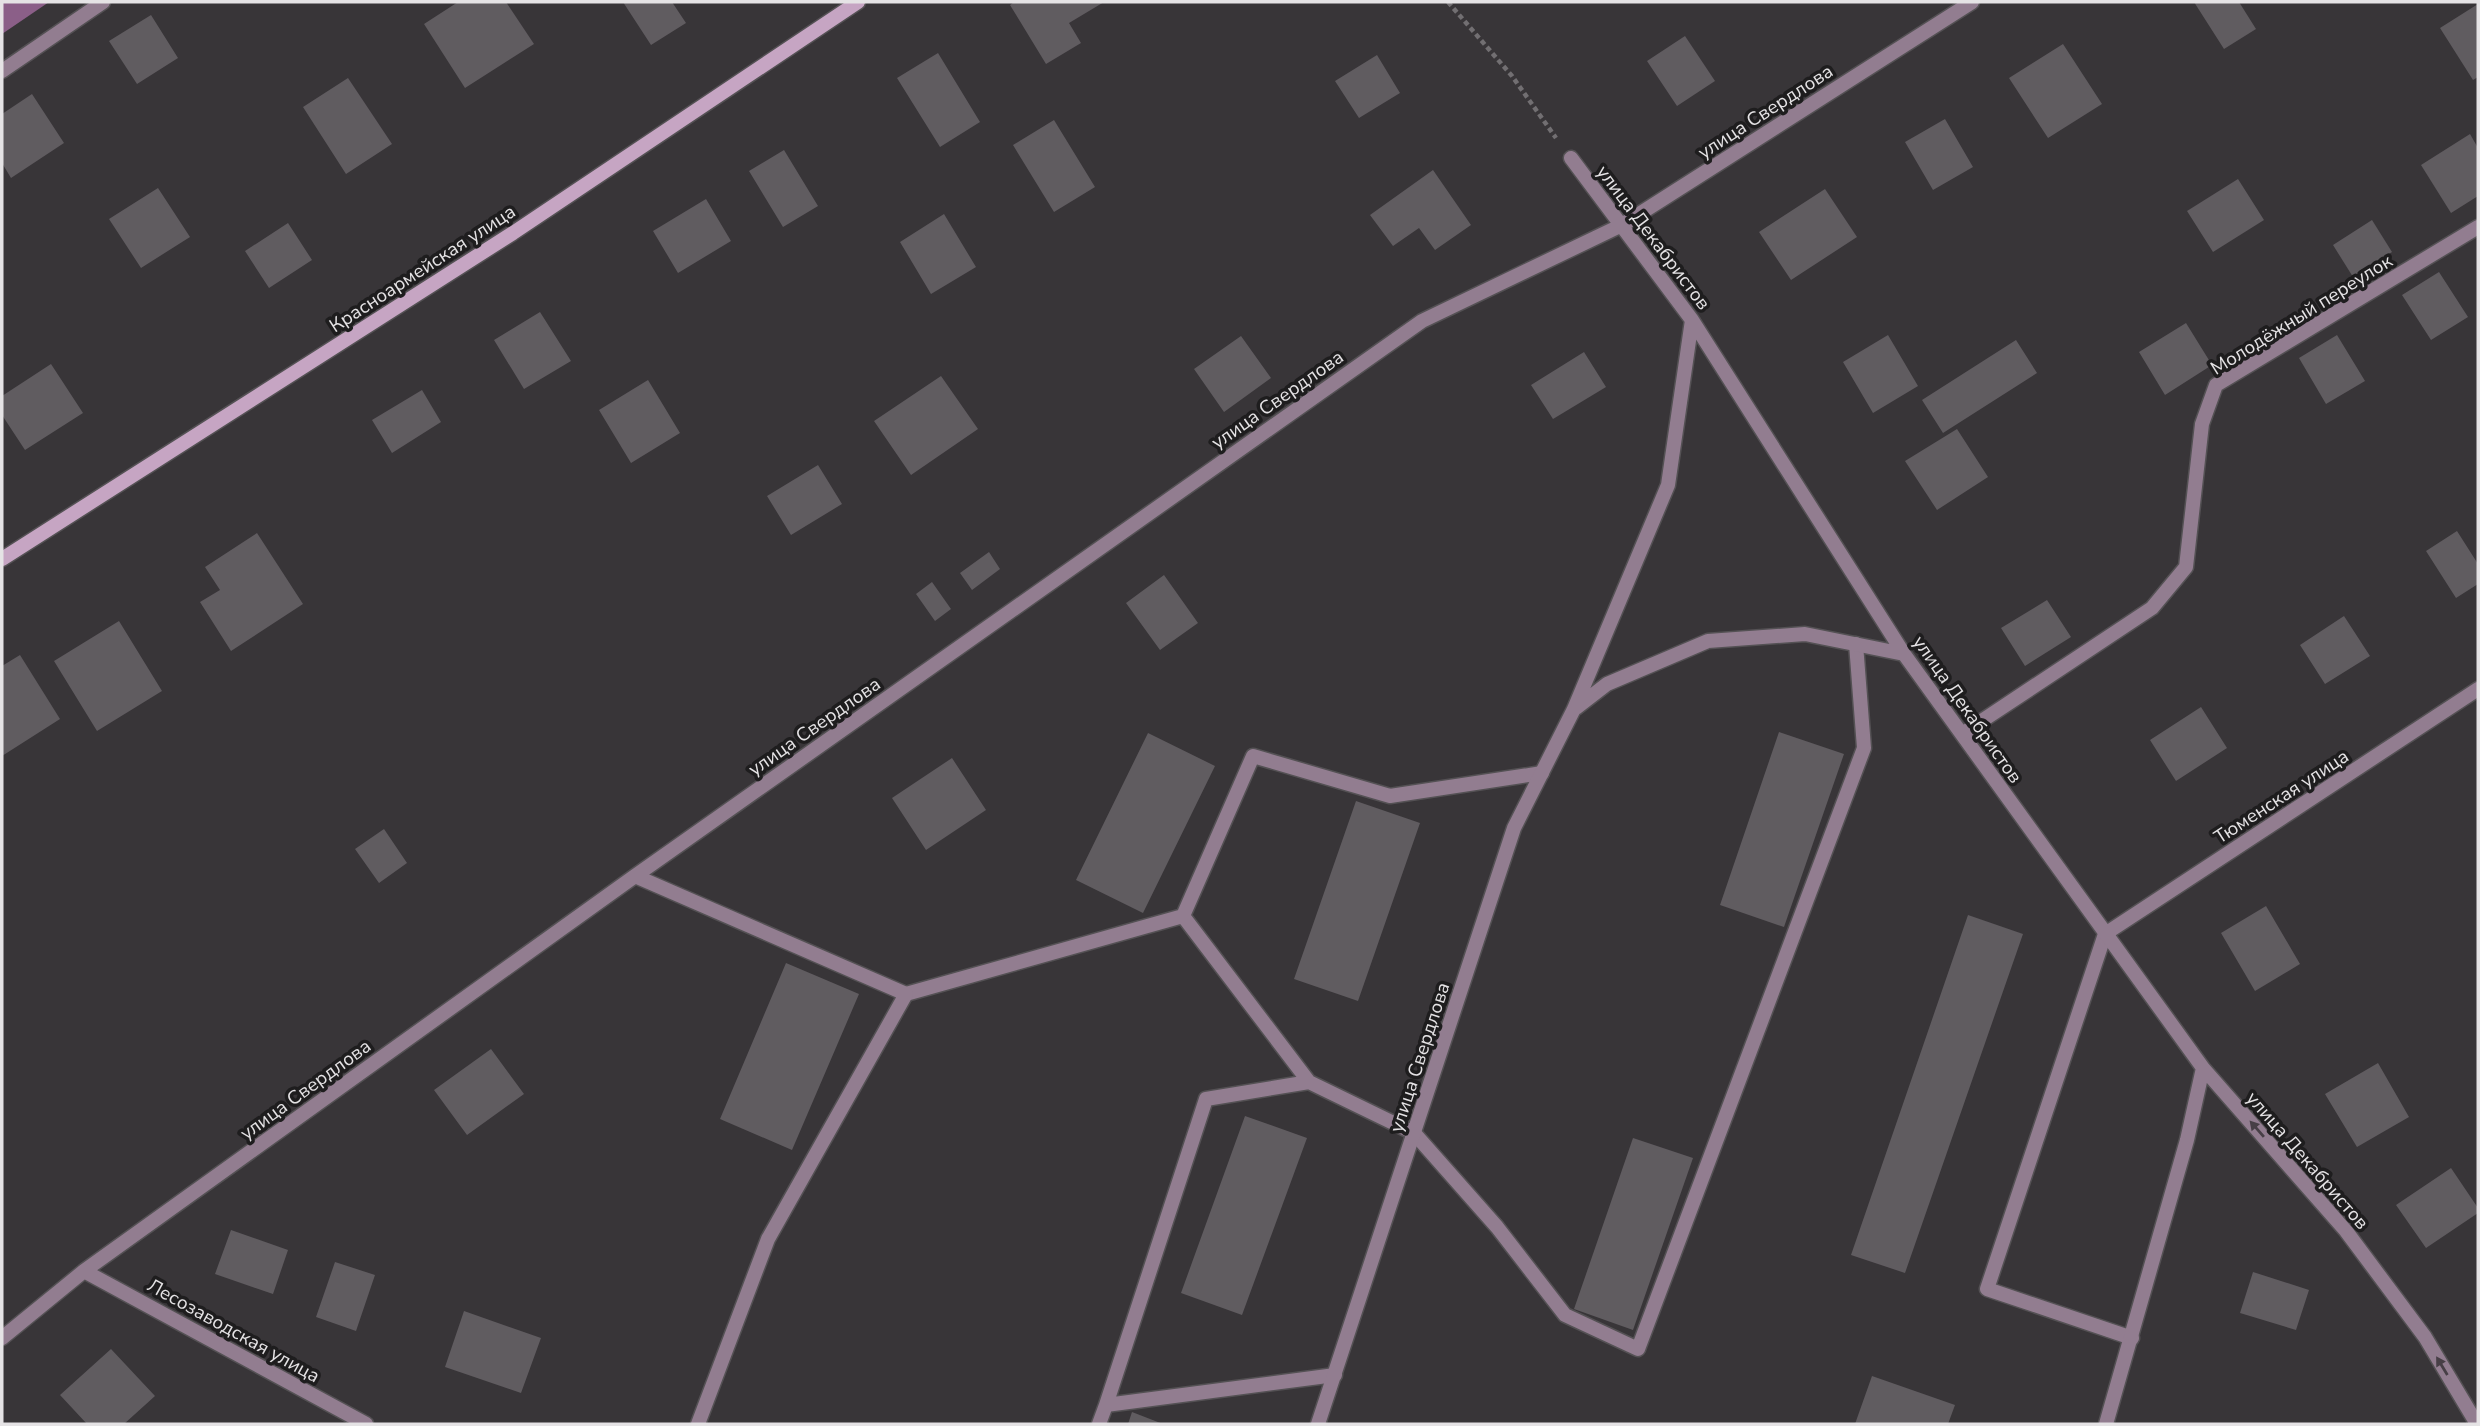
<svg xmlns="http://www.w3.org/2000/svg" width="2480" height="1426" viewBox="0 0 2480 1426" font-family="'Nunito Sans',sans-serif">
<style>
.forest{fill:#8b5f88}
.building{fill:#605c60}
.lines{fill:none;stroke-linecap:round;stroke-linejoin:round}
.service-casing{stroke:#545154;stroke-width:17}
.minor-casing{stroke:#545154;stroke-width:17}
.secondary-casing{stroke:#545154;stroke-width:17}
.path{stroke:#726f72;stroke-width:4.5;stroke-dasharray:5 3.5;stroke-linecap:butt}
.service{stroke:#927d90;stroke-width:14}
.minor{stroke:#927d90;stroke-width:14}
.secondary{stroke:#c6a5c3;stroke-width:14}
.oneway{fill:#473f46}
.labels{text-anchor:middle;stroke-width:7;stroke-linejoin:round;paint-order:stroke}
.street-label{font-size:19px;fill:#e5e3e5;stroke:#1e1d1e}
</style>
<rect width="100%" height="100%" fill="#383538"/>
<path class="forest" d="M2,2H49L2,34Z"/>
<path class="building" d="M458,2H506L534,44L465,88L424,24Z
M623,2H672L686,23L651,45Z
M1014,2H1104L1069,23L1081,43L1046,64L1010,5Z
M2194,2H2239L2256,29L2224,49Z
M2478,4V77L2473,80L2440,28Z
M151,15L178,58L137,84L109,41Z
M1685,36L1715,81L1677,106L1647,61Z
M2063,44L2102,104L2048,138L2009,78Z
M938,53L980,122L940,147L897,78Z
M1377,55L1400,93L1359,118L1335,81Z
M348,78L392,144L346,174L303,107Z
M32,94L64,143L11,178L2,163V114Z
M1945,119L1973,167L1933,190L1905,142Z
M1054,120L1095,187L1054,212L1013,145Z
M2470,134L2478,148V196L2451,213L2421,165Z
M784,150L818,206L783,227L749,171Z
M1433,170L1471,225L1435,250L1419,228L1393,246L1370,215Z
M2238,179L2264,220L2213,252L2187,211Z
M158,188L190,237L141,268L109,219Z
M1825,189L1857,237L1791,280L1759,232Z
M706,199L731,241L678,273L653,231Z
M944,214L976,267L931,294L900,242Z
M2372,220L2392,252L2353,277L2333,245Z
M288,223L312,260L269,288L245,251Z
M2439,272L2468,317L2431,340L2402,295Z
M540,312L571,361L524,389L494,340Z
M2186,323L2212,365L2165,395L2139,352Z
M1888,335L1918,386L1873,413L1843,362Z
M2337,335L2365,381L2326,404L2299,358Z
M1241,336L1271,378L1224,412L1194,369Z
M2016,340L2037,373L1943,433L1922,400Z
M1584,352L1606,387L1553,419L1531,385Z
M51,364L83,413L25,450L2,415V396Z
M941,376L978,429L911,475L874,421Z
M648,380L680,433L631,463L599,410Z
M422,390L441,422L392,453L372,420Z
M1957,429L1988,477L1937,510L1905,461Z
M818,465L842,504L791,535L767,496Z
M2457,531L2478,564V584L2456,598L2426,551Z
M257,533L303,604L231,651L200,602L220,590L205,567Z
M989,552L1000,569L972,590L960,573Z
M1164,575L1198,623L1160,650L1126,603Z
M932,582L951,609L935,621L916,594Z
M2047,600L2071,637L2025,666L2001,628Z
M2344,616L2370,656L2325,684L2300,645Z
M119,621L162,691L97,731L54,661Z
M20,655L60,719L2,756V666Z
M2201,707L2227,748L2176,781L2150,740Z
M1779,732L1844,754L1784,927L1720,905Z
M1148,733L1215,766L1143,913L1076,880Z
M952,758L986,810L926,850L892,798Z
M1356,801L1420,823L1358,1001L1294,979Z
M384,829L407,863L379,883L355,849Z
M2266,906L2300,964L2255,991L2221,933Z
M1968,915L2023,934L1905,1273L1851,1255Z
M786,963L859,994L792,1150L720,1119Z
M491,1049L524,1094L467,1135L434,1090Z
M2378,1063L2409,1117L2357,1147L2325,1094Z
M1245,1116L1307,1138L1242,1315L1181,1293Z
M1633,1138L1693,1158L1633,1330L1574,1309Z
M2451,1168L2478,1208V1213L2426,1248L2396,1205Z
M231,1230L288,1250L273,1294L215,1274Z
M335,1262L375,1275L356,1331L316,1317Z
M2253,1272L2309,1290L2296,1330L2240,1313Z
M464,1311L541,1338L521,1393L445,1367Z
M111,1349L155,1396L124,1424H87L60,1395Z
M1872,1376L1955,1405L1948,1424H1855Z
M1132,1412L1163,1424H1128Z"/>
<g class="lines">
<defs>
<path id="service" d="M1542,773L1390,796L1253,756L1183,916L1309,1082L1414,1133L1497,1227L1565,1315L1638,1349L1864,748L1856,644
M2105,934L1987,1289L2132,1338
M906,994L1183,916
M1106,1405L1206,1099L1309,1082
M1099,1424L1106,1405L1335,1375"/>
<path id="minor" d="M2,71L103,2
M1571,158L1692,320L1904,654L2203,1068L2346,1231L2425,1337L2477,1424
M1576,708L1607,684L1708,641L1805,634L1904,654
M1962,734L2152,608L2186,567L2202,424L2216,385L2478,227
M635,876L906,994L768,1239L698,1424
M2105,934L2478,689
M84,1271L366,1424
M2,1338L84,1271L635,876L1422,321L1622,225L1972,2
M1318,1424L1514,828L1574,709L1668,485L1692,320
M2106,1424L2187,1140L2203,1068"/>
<path id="secondary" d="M2,559L513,233L858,2"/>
</defs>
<use href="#service" class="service-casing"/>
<use href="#minor" class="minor-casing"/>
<use href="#secondary" class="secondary-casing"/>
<path class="path" d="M1448,2L1512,76L1556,138"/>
<use href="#service" class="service"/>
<use href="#minor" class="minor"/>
<use href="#secondary" class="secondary"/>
</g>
<defs><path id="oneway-solid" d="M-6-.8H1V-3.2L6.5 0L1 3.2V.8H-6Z" transform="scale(1.75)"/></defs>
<g class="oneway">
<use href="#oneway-solid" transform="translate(2257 1129) rotate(-131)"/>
<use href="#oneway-solid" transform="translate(2442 1366) rotate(-121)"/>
</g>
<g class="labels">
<g class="street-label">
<text transform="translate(1765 111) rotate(-33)" y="7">улица Свердлова</text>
<text transform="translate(1654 237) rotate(53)" y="7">улица Декабристов</text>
<text transform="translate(422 268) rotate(-33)" y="7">Красноармейская улица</text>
<text transform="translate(2301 314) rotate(-32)" y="7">Молодёжный переулок</text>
<text transform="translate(1277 399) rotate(-35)" y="7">улица Свердлова</text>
<text transform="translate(1968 709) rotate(55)" y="7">улица Декабристов</text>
<text transform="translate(814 726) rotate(-35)" y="7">улица Свердлова</text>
<text transform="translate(2281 796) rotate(-33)" y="7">Тюменская улица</text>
<text transform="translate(1419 1057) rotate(-72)" y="7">улица Свердлова</text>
<text transform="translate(305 1089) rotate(-36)" y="7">улица Свердлова</text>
<text transform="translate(2308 1160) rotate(49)" y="7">улица Декабристов</text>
<text transform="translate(234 1330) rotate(29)" y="7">Лесозаводская улица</text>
</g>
</g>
<rect width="2480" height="1426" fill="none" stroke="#e5e3e5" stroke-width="7"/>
</svg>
